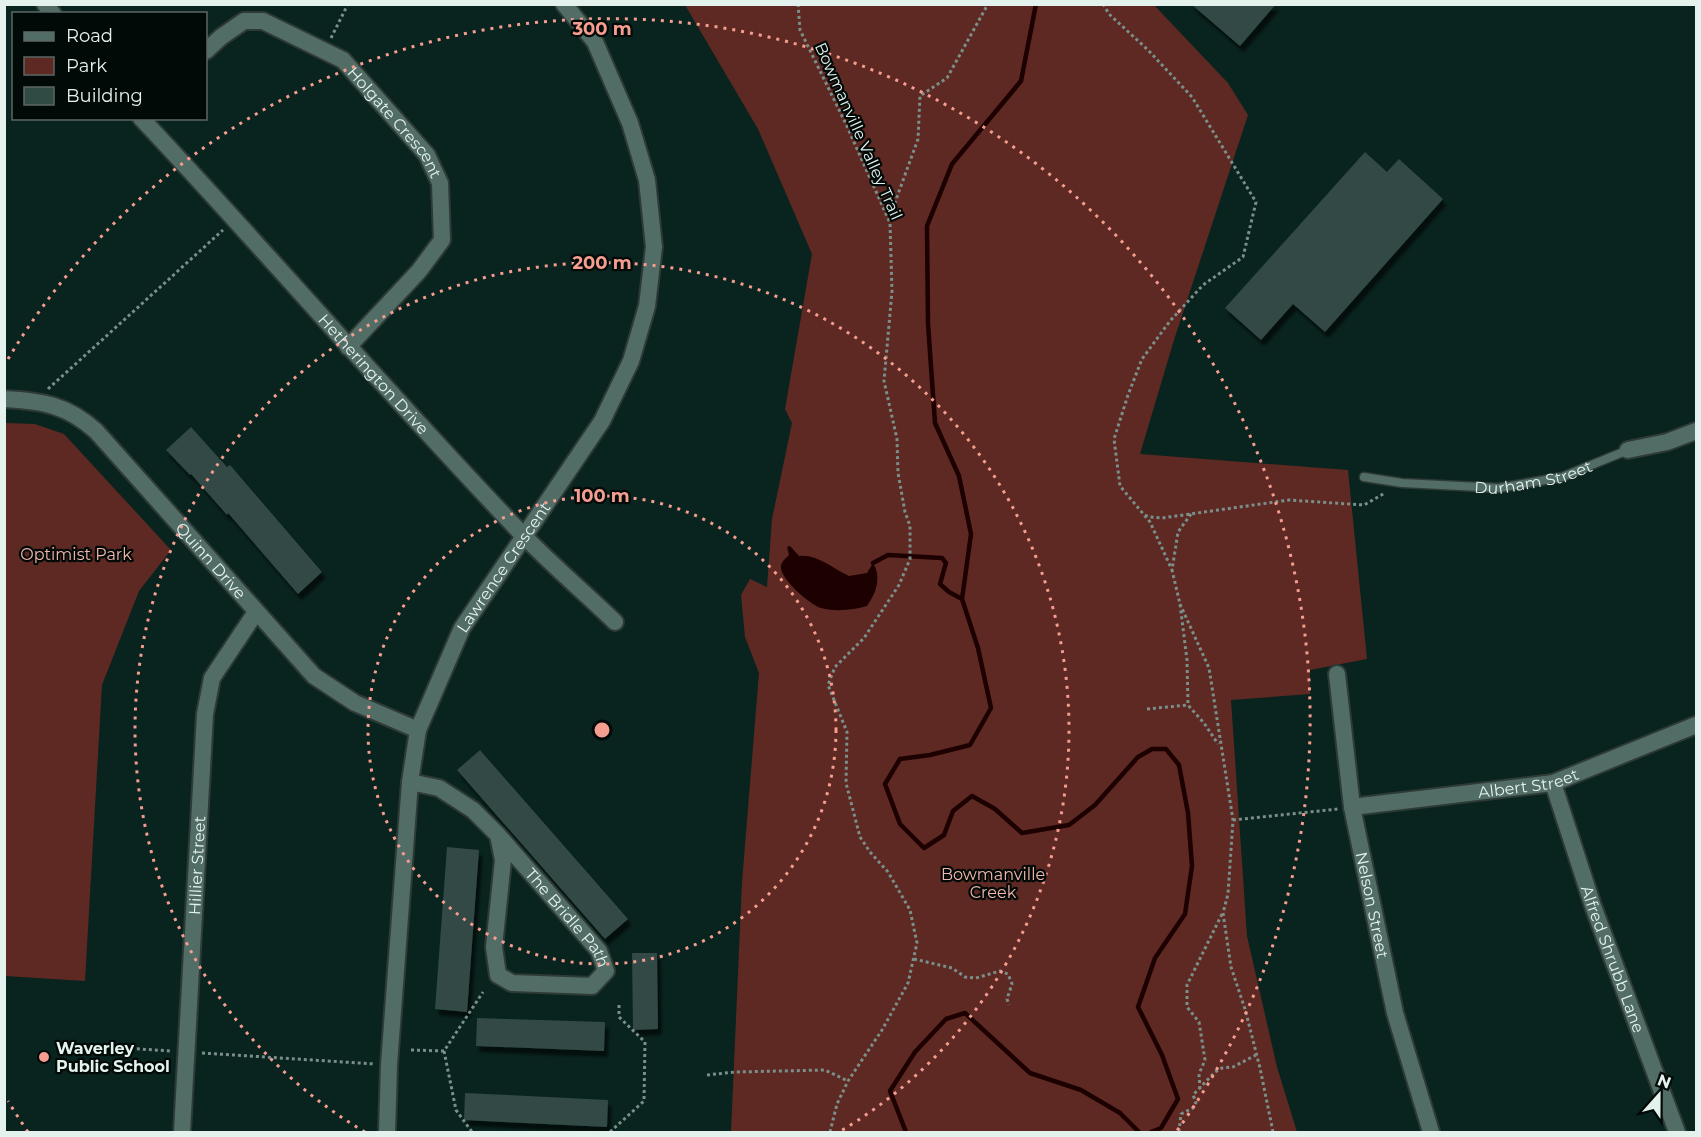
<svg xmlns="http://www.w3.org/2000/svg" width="1701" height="1137" viewBox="0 0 1701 1137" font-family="Montserrat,sans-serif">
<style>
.green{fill:#5e2922}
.water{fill:#1d0000}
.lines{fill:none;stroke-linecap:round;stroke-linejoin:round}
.stream{stroke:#1d0000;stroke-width:4.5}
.building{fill:#304a44;filter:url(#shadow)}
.lane-casing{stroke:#2e3a36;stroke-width:11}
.street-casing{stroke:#2e3a36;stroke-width:20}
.path{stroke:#7b8f8a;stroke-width:3;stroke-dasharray:3 3;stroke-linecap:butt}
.lane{stroke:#526d66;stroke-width:8}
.street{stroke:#526d66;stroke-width:16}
.ring{fill:none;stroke:#f59d8f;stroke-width:3;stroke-dasharray:3 6}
.poi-dot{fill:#f59d8f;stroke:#020a08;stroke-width:2}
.labels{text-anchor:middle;stroke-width:4.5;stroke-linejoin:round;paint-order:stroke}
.street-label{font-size:16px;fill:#e4f2ee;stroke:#020a08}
.park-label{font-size:16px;fill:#f3b6ac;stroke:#020a08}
.poi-label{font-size:16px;font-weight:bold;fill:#e4f2ee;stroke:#020a08;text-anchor:start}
.centre{fill:#f59d8f;stroke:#020a08;stroke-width:3}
.ring-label{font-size:18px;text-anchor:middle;font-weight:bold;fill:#f59d8f;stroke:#020a08;stroke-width:4.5;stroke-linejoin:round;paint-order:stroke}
</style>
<defs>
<filter id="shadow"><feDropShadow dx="3.5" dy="6" stdDeviation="1.5" flood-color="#0009"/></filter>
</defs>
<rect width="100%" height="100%" fill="#09231e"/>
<path class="green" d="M685,5H1154L1228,83L1248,115L1174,340L1140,454L1348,470L1367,659L1310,670V694L1231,700L1247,936L1277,1067L1297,1132H731L742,882L759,673L745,637L741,595L750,579L767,587L772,519L792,423L785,409L812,254L758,129Z
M5,423L35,424L64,434L171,550L139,591L102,685L85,981L5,976Z"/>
<path class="water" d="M790,546L799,556C817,554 832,568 849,576L867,573L873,563C882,578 876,593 867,606C853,610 836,612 821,608C810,605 779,578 781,566C782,561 786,558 789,555L787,547Z"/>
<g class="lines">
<path class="stream" d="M1036,4L1021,81L952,164L927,226L928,324L935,423L959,476L971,534L962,599L978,648L991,708L970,745L930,755L900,759L885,784L900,824L924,848L944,835L953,811L972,796L995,809L1022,833L1069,825L1095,805L1138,757L1152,749H1166L1179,765L1188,813L1192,866L1185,914L1155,958L1138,1007L1162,1055L1178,1099L1161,1128L1151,1132
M873,563L888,555L942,558L946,563L940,584L949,592L962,599
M906,1132L890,1091L915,1052L946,1019L965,1013L1030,1073L1081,1090L1120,1113L1139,1132"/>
</g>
<path class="building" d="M1191,4H1276L1240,46Z
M1365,152L1387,172L1399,159L1443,199L1325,332L1293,304L1261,340L1225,308Z
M191,427L227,467L230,465L322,572L298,594L228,513L227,515L191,474L190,475L166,450Z
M480,750L628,919L605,939L457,770Z
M447,847L479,850L467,1012L435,1009Z
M632,953H657L658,1029L633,1030Z
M477,1018L605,1022L604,1051L476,1046Z
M465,1093L608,1100L607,1127L464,1120Z"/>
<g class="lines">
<defs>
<g id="lane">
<path id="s1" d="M1364,477L1402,483L1499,488L1562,477L1628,450"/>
</g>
<g id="street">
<path d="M45,4L53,14"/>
<path id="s2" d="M206,51L221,37L244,21H263L343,60L427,155L440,183L442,240L419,271L348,347"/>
<path id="s3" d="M141,118C270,255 392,399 523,535C552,565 585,593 615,622"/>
<path id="s4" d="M4,399C43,401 67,405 96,431L314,676L355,703L418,730"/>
<path d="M1628,450L1667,442L1696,431"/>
<path id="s5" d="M1337,674L1352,807L1395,1013L1431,1132"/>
<path id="s6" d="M410,782L439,788L473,810L498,835L599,951L606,971L592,986L512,983L498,975L494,947L503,860L498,835"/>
<path id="s7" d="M1553,783L1593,906L1677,1132"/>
<path id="s8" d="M1352,807L1553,783L1696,725"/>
<path id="s9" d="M182,1132L205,714L212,678L256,612"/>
<path id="s10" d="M387,1132L389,1065L410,782L418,730L462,628L602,421L631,361L647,306L654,247L647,180L630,123L595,42L564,4"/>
</g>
</defs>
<use href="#lane" class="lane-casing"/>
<use href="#street" class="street-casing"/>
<path class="path" d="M798,4L800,30L845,122L890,223L892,291L884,381L897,439L898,473L905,512L910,526V559L899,585L864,638L835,667L828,685L847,732L846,783L860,837L870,852L888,872L910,910L917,943L908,983L882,1030L848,1081L837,1104L830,1132
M1103,4L1109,14L1148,50L1192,97L1256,202L1243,257L1203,285L1170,321L1142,359L1128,395L1114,439L1120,486L1150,522L1172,570
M331,38L348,4
M890,221L893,208L918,139L920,96L947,78L988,4
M48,389L223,230
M1191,514L1178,532L1172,570L1180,604L1187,660L1188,705L1204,723L1218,744
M1145,515L1149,517L1162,518L1289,500L1364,505L1385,493
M1180,604L1209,668L1233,820L1228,894L1223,913L1231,967L1245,1009L1260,1068L1273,1132
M1147,709L1188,705
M1233,820L1338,809
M914,959L952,968L965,977L976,978L1000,971L1008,974L1012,984L1007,999L1009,1005
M77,1045L171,1051
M411,1050L444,1051L483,992
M444,1051L456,1110L472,1132
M202,1053L375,1064
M707,1075L735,1072L825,1070L848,1081
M1200,1089L1199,1074L1205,1060L1199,1022L1187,1007V985L1222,914
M610,1132L644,1101L645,1042L619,1017V1002
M1179,1132L1181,1114L1193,1108L1196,1102L1193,1095L1215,1072L1222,1068L1233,1067L1256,1055"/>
<use href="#lane" class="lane"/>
<use href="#street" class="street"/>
</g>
<g class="ring">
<circle cx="602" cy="730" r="234"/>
<path d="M365 1132A467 467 0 1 1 839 1132"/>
<path d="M28 1132A701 701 0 0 1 8 1101M8 359A701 701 0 1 1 1176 1132"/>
</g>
<circle class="poi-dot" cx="44" cy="1057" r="6"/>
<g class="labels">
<g class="street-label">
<text dy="6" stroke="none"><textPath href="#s2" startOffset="238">Holgate Crescent</textPath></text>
<text transform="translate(859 131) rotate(66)" y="6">Bowmanville Valley Trail</text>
<text dy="6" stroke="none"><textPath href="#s3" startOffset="346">Hetherington Drive</textPath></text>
<text dy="6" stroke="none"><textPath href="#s1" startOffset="171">Durham Street</textPath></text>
<text dy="6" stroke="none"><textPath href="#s4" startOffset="273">Quinn Drive</textPath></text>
<text dy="6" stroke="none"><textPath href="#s10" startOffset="588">Lawrence Crescent</textPath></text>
<text dy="6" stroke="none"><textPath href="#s8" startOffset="178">Albert Street</textPath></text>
<text dy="6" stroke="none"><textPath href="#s9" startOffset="267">Hillier Street</textPath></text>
<text dy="6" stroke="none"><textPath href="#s5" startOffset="234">Nelson Street</textPath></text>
<text dy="6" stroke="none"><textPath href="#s6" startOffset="214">The Bridle Path</textPath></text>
<text dy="6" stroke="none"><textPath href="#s7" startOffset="186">Alfred Shrubb Lane</textPath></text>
</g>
<g class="park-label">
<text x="76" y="560">Optimist Park</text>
<text x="993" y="880">Bowmanville<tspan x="993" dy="18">Creek</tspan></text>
</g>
<g class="poi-label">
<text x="56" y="1054">Waverley<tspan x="56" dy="18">Public School</tspan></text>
</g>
</g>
<circle cx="602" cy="730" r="9" class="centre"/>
<g class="ring-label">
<text x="602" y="35">300 m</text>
<text x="602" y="269">200 m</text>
<text x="602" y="502">100 m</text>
</g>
<rect width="1701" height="1137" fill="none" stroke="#e4f2ee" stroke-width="12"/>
<rect x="12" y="12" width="195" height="108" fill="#020a08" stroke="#5c6764" stroke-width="1.5"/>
<rect x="24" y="32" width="30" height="9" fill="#526d66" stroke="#5c6764" stroke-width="1.5"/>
<text x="66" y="42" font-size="18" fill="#e4f2ee">Road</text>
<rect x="24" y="57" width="30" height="18" fill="#5e2922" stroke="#5c6764" stroke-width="1.5"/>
<text x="66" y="72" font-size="18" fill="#e4f2ee">Park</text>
<rect x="24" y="87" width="30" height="18" fill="#304a44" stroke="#5c6764" stroke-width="1.5"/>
<text x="66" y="102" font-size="18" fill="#e4f2ee">Building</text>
<g transform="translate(1659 1095) rotate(21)" stroke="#020a08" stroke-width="4.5" paint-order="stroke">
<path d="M0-4.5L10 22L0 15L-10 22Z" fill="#e4f2ee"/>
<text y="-9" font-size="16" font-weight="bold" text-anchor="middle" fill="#e4f2ee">N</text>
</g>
</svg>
